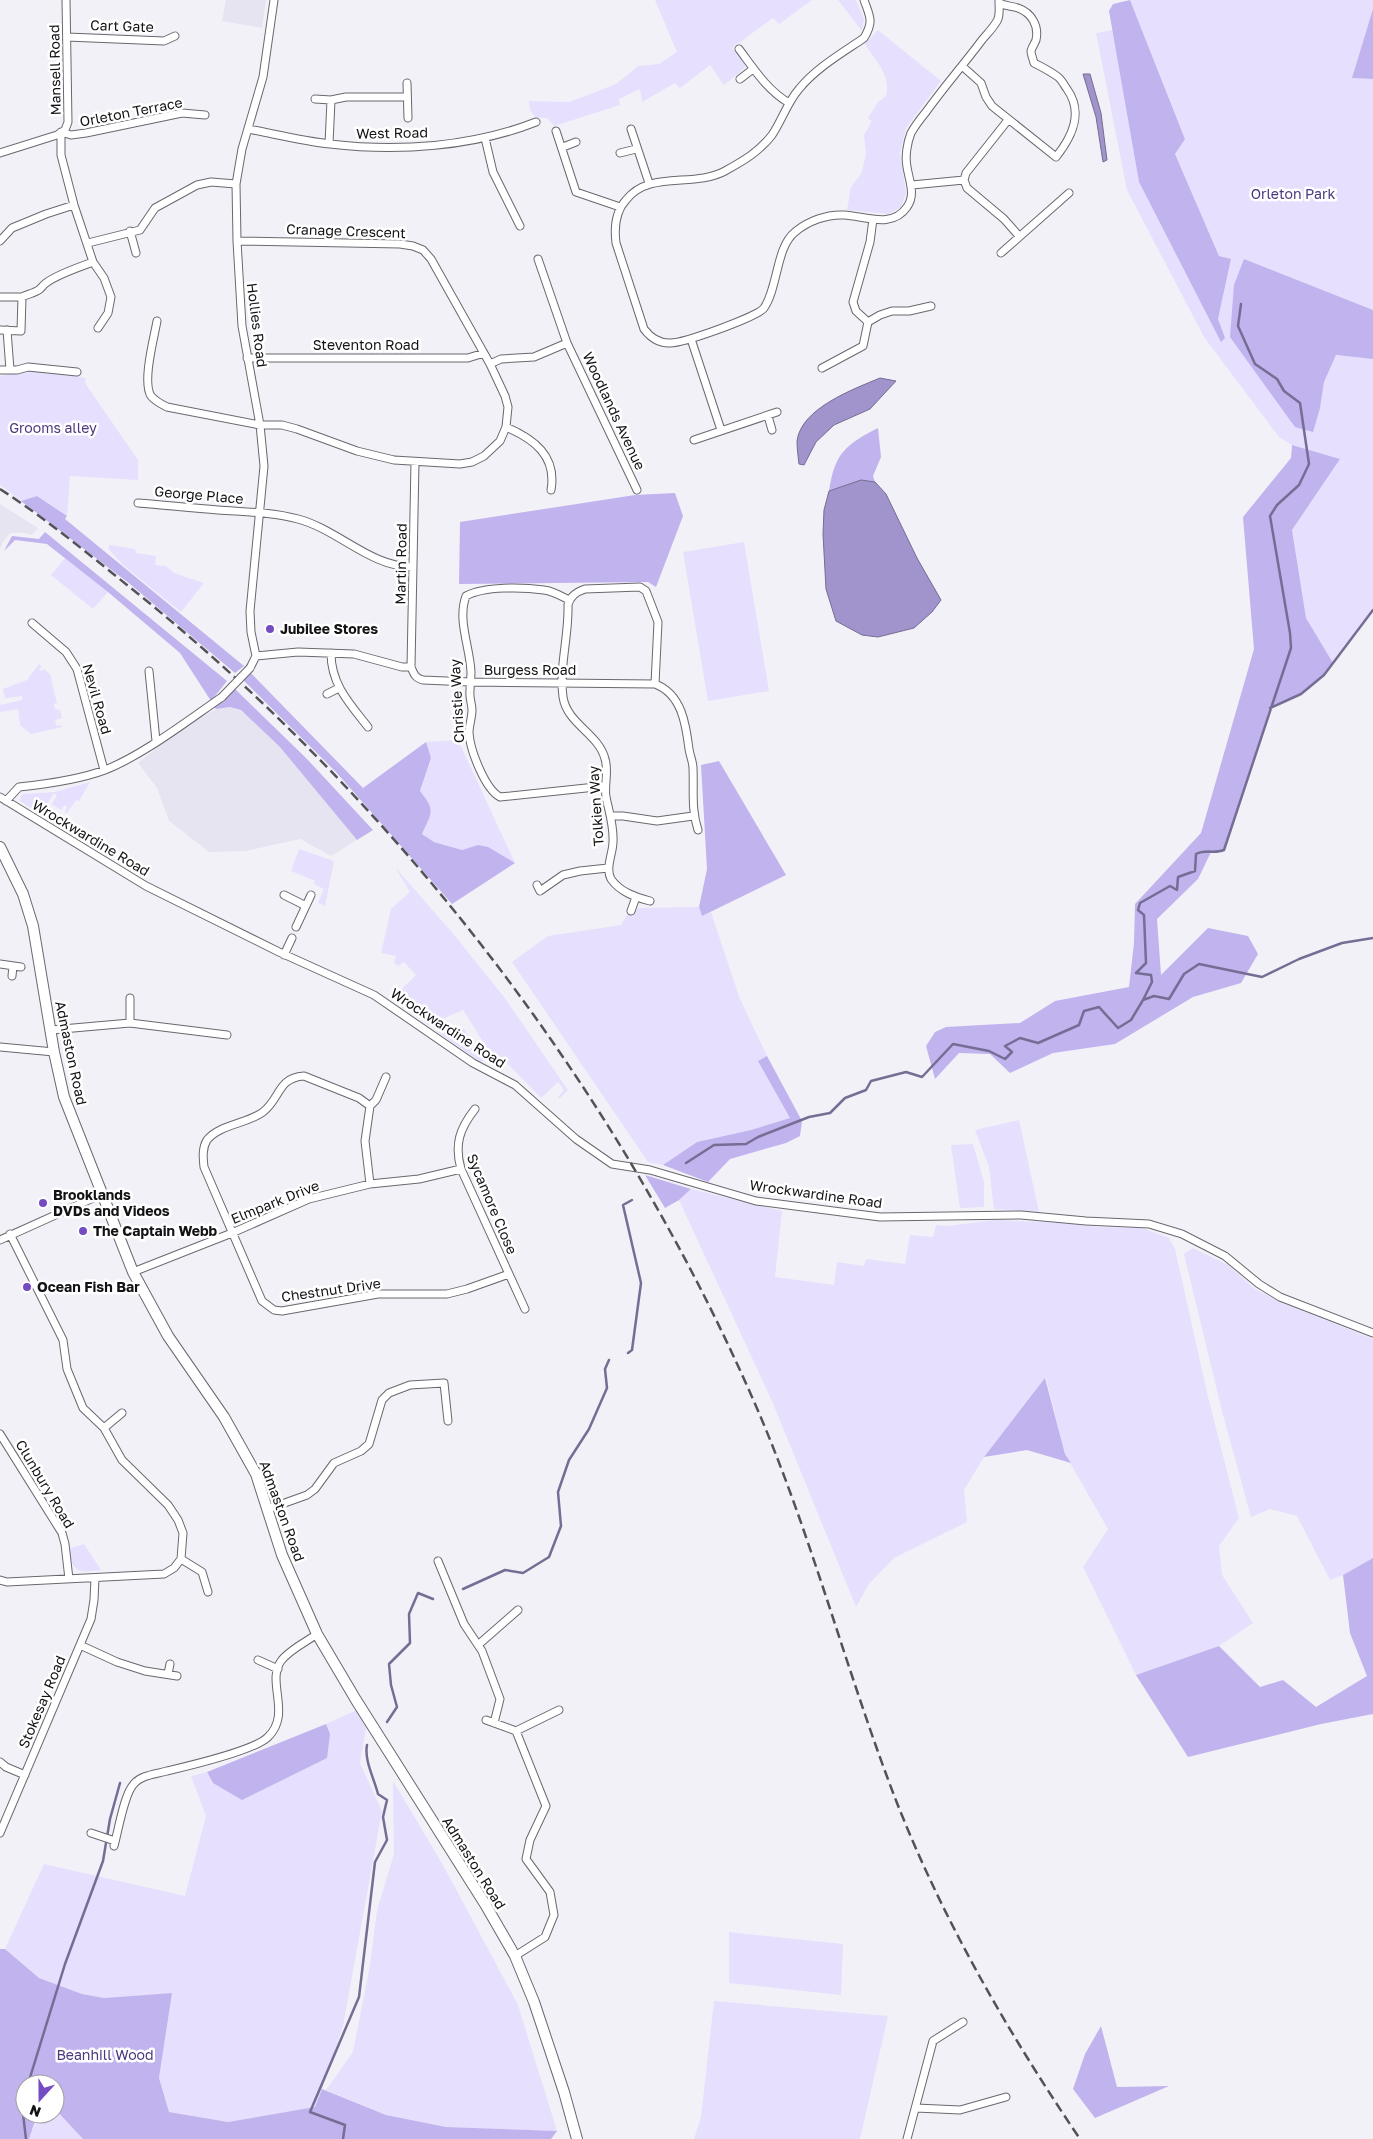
<svg xmlns="http://www.w3.org/2000/svg" width="1373" height="2139" viewBox="0 0 1373 2139" font-family="'Golos Text',sans-serif">
<style>
.built{fill:#e7e4f2}
.green{fill:#e6dffd}
.forest{fill:#c1b3ee}
.water{fill:#a193cb;stroke:#766d94}
.lines{fill:none;stroke-linecap:round;stroke-linejoin:round}
.stream{stroke:#766d94;stroke-width:2.5}
.street-casing{stroke:#69686e;stroke-width:9}
.secondary-casing{stroke:#69686e;stroke-width:12}
.street{stroke:#fff;stroke-width:7}
.secondary{stroke:#fff;stroke-width:10}
.rail{stroke:#535256;stroke-width:2.5;stroke-dasharray:10 5;stroke-linecap:butt}
.street-bridge-casing{stroke:#69686e;stroke-width:9;stroke-linecap:butt}
.street-bridge{stroke:#fff;stroke-width:7}
.poi-dot{fill:#754bc4;stroke:#fff;stroke-width:2}
.labels{text-anchor:middle;stroke-width:5;stroke-linejoin:round;paint-order:stroke}
.street-label{font-size:14px;fill:#131315;stroke:#fff}
.park-label{font-size:14px;fill:#4d377d;stroke:#fff}
.poi-label{font-size:14px;font-weight:bold;fill:#131315;stroke:#fff;text-anchor:start}
</style>
<rect width="100%" height="100%" fill="#f3f1f8"/>
<path class="built" d="M226,0H266L262,28L222,21Z
M0,504L38,528L32,535L25,533H10L2,543L0,550Z
M230,707L241,710L281,747L357,840L331,856L300,839L246,851L209,852L169,821L157,788L138,763L159,746L191,723L216,709Z"/>
<path class="green" d="M655,0H812L779,24L773,18L732,48L744,63L745,68L724,85L710,65L680,88L675,83L642,102L640,89L619,99L620,105L554,126L547,118H536L530,110L529,101L569,102L588,95L616,84L638,66L659,64L677,52Z
M838,0H856L864,19L862,31Z
M1130,0H1373V9L1353,78L1373,79V310L1244,259L1320,408L1324,382L1336,355L1373,359V610L1333,663L1306,618L1292,530L1340,459L1292,445L1279,437L1204,337L1127,190L1096,33L1113,30L1139,182L1221,341L1224,338L1218,319L1231,260L1219,256L1175,154L1185,138Z
M878,30L941,81L906,128L900,153L906,193L901,207L889,214L847,210L851,187L861,174L866,155L864,135L872,121L868,118L878,102L886,96C891,74 876,62 865,44Z
M36,370L86,378L85,383L138,460V480L70,476L67,516L37,496L21,501L0,485V376Z
M744,542L769,691L708,701L683,552Z
M110,545L135,549L136,553L156,556L155,565L166,566L174,573L204,583L181,612L123,565L108,548Z
M65,558L108,592L93,609L51,575Z
M39,664L42,666L39,669L41,671L44,669L50,674L57,703L54,704L55,709L60,710L62,718L55,720L57,726L61,725L62,727L31,734L20,725L18,709L0,712V705L22,700V696L5,698L3,689L27,680Z
M458,740L515,863L478,845L462,850L434,842L422,834C432,812 436,811 420,791L431,759L426,742Z
M90,782L79,801L76,800L67,813L65,812L67,807L64,805L61,810L52,804L57,795L54,793L41,814L20,801L21,796L24,794L55,792Z
M299,849L334,861L325,906L318,903L324,889L314,884L315,881L291,871Z
M395,867L450,930L504,997L568,1090L559,1099L558,1097L564,1090L558,1082L541,1098L505,1061L494,1059L463,1010L428,1025L393,998L416,975L404,962L398,966L394,963L396,956L381,953L391,909L410,892Z
M699,907L702,916L711,912L740,999L767,1056L758,1061L790,1118L751,1130L697,1142L663,1165L648,1162L512,962L548,936L621,925L627,915L639,908Z
M444,1028L464,1029L484,1061L480,1062L438,1032Z
M1019,1120L1039,1212L994,1209L989,1167L975,1130Z
M973,1144L984,1182V1207L960,1208L951,1145Z
M691,1189L782,1211L775,1277L834,1285L837,1262L864,1266L866,1259L905,1264L910,1235L933,1237L936,1225L948,1226L994,1220L1068,1223L1098,1227L1142,1228L1169,1238L1175,1249L1208,1397L1239,1518L1219,1546L1222,1575L1253,1623L1219,1646L1136,1675L1083,1567L1108,1529L1065,1454L1046,1378L984,1457L964,1490L967,1522L894,1558L869,1584L856,1607L772,1401L679,1200Z
M1193,1248L1228,1265L1255,1289L1278,1301L1373,1339V1558L1343,1575L1330,1580L1297,1516L1270,1509L1251,1517L1222,1411L1184,1254Z
M84,1544L101,1570C89,1571 78,1575 72,1563C70,1558 69,1553 71,1548Z
M357,1710L366,1728L360,1763L382,1811L343,2026L316,2107L228,2122L169,2112L159,2078L172,1993L104,1998L82,1994L39,1978L5,1949L44,1864L185,1896L206,1816L191,1776L207,1772L213,1783L330,1734L326,1724Z
M393,1781L443,1865L518,2005L557,2131L446,2127L386,2115L326,2090L353,2052L370,1965L377,1910L394,1854Z
M729,1932L843,1944L841,1995L729,1983Z
M714,2001L888,2016L860,2139H694L701,2117Z
M55,2109L83,2139H29C33,2126 39,2114 55,2114Z"/>
<path class="forest" d="M1130,0L1185,139L1175,154L1219,256L1231,259L1218,319L1225,338L1221,342L1139,182L1109,11L1113,4Z
M1373,9V79L1352,78Z
M1244,259L1373,310V359L1336,355L1324,382L1320,408L1313,432L1295,427L1230,337L1234,285Z
M878,428L881,457L873,476L875,482L861,480L829,491C835,453 845,445 878,428Z
M1292,445L1340,459L1292,530L1306,618L1333,663C1315,687 1297,696 1270,709L1224,850L1217,853L1211,852L1198,879L1157,919L1161,975L1208,928L1248,936L1258,954L1241,983L1193,997L1115,1044L1053,1053L1010,1073L990,1054L959,1053L935,1079L926,1046L935,1032L946,1027L1020,1023L1055,1001L1129,987L1134,943L1135,904L1201,833L1254,649L1243,517L1291,458Z
M675,493L683,516L656,587L648,582L459,584L460,522L635,495Z
M37,496L67,516L65,519L244,666L235,673L130,584L21,501Z
M45,532L227,681L211,701L180,653L108,592L47,544L15,540L4,551L12,536L39,539Z
M249,671L363,788L426,742L431,758L420,791C436,811 432,812 422,834L434,842L462,850L478,845L488,847L515,863L452,904L336,772L242,679Z
M235,689L307,759L373,830L357,840L280,747L241,710L230,707L216,709L214,707Z
M719,761L786,875L702,916L699,907L707,869L701,765Z
M767,1056L802,1121L800,1136L786,1143L730,1159L708,1182L663,1165L697,1142L751,1130L790,1118L758,1061Z
M645,1175L691,1189L679,1200L665,1208Z
M1045,1378L1065,1454L1071,1463L1027,1450L984,1457Z
M1373,1558V1714L1321,1724L1188,1757L1136,1675L1219,1646L1260,1687L1283,1680L1316,1707L1367,1676L1350,1633L1343,1575Z
M326,1724L330,1734L327,1758L242,1800L213,1783L207,1772Z
M0,1949H5L39,1978L82,1994L104,1998L172,1993L159,2078L169,2112L228,2122L315,2107L322,2089L386,2115L446,2127L557,2131L551,2139H83L55,2109V2084H25V2114H47L34,2124L29,2139H0Z
M1101,2026L1117,2087L1169,2086L1095,2118L1073,2089L1085,2054Z"/>
<path class="water" d="M1083,74H1090L1101,113L1107,160L1103,162L1096,117Z
M880,378L896,381L870,409L834,425L816,442L804,465L799,464C798,456 797,448 797,441C801,408 854,389 880,378Z
M861,480L875,482L886,494L917,558L941,600L932,612L914,628L878,637L862,635L836,621L826,589L823,534L824,510L829,491Z"/>
<g class="lines">
<path class="stream" d="M1270,708L1301,694L1324,675L1373,610
M1143,1000L1152,982L1151,975L1136,973L1146,963L1144,915L1138,910L1140,903L1170,886L1177,890L1178,877L1195,871L1196,854C1206,849 1214,854 1224,850L1291,648L1290,633L1270,516L1277,505L1299,485L1309,464L1300,403L1284,391L1277,379L1255,364L1238,326L1241,304
M686,1163L714,1145L746,1144L758,1137L809,1117L830,1113L845,1098L866,1090L871,1081L906,1072L922,1077L953,1044L989,1051L1005,1059L1012,1052L1005,1046L1020,1038L1038,1043L1079,1025L1084,1011L1099,1007L1118,1028L1131,1020L1143,1000L1154,996L1169,999L1184,974L1199,964L1262,977L1299,959L1342,943L1373,938
M628,1353L632,1350L641,1283L623,1205L632,1200
M463,1589L505,1570L523,1573L549,1557L561,1526L558,1492L569,1460L589,1429L607,1388L605,1369L609,1360
M387,1722L397,1707L391,1685L389,1664L410,1643L409,1614L418,1593L433,1599
M28,2084L65,1964L103,1861L110,1819L120,1783
M25,2094L22,2105L26,2139
M343,2139L345,2125L310,2112L359,1997L375,1862L387,1840L383,1817L387,1800L378,1794C374,1778 364,1760 367,1745"/>
<defs>
<path id="street" d="M864,0C870,17 874,21 864,38C842,53 816,68 799,89C787,103 782,120 772,135C759,152 743,161 725,171C694,188 649,170 626,200C615,212 614,227 616,243L644,329C650,337 658,343 669,343C682,344 757,317 764,308C778,288 776,247 795,232C808,221 827,214 844,215C865,216 892,229 907,207C916,195 909,180 907,167C905,157 907,143 911,133C915,126 921,118 926,112C944,87 964,64 982,40C987,34 995,26 998,19C1000,13 999,6 999,0
M67,37L164,41L175,36
M739,49C754,69 767,90 789,103
M962,66L981,83L986,97L992,106L1056,157C1072,137 1084,113 1067,89C1064,85 1062,80 1058,77C1050,71 1042,67 1034,63C1033,59 1031,54 1031,51C1032,47 1035,43 1036,40C1039,26 1032,13 1018,8C1011,6 1006,6 999,3
M740,79L753,69
M407,83L408,118
M315,99L331,100
M248,129C275,134 302,141 330,144C398,152 472,147 536,122
M631,129L649,183
M556,131L576,192L620,207
M485,138L493,172L520,226
M329,144L331,100L346,97H407
M563,147L576,142
M0,153L57,135L65,130L68,122L66,0
M620,153L636,149
M964,180L967,188L1004,219L1019,236
M964,180L966,173L1008,120
M912,185L964,180
M130,231L136,253
M0,241L12,228L46,214L74,205
M88,243L140,230L155,208L197,185L211,182L236,184
M1001,253L1069,193
M538,259L567,343L637,490
M0,297H22L21,331L0,330
M22,297C28,294 35,293 40,289C42,287 43,285 46,283C56,275 79,267 93,262
M157,321C154,338 142,382 151,396C155,401 161,404 167,407L260,425H282L297,429L357,451L394,460L460,464L472,462L484,456L500,441L506,427L508,407L505,396L490,364L431,259L423,250L413,246L400,244L237,241
M868,322L856,311L853,302L870,242L873,219
M98,328L108,313L111,297L104,278L93,262L74,205L61,155V132L71,135L86,133L182,113L205,115
M7,330L10,370
M691,339L721,430
M247,358H468L484,353
M490,364L501,359L534,357L567,343
M822,368L863,346L868,322L880,315L892,311H909L931,306
M0,370H17L28,367L77,372
M768,416L772,430
M506,427C534,439 557,456 551,490
M694,440L777,412
M415,462L411,667C414,674 415,678 423,680L470,682L655,684C682,694 686,725 689,749C690,756 693,762 693,768C694,790 691,809 698,830
M138,503C164,505 191,508 218,510C245,512 272,512 298,519C339,530 370,567 413,567
M569,600C561,596 553,591 544,590C523,587 484,586 466,596C457,620 470,647 471,672C471,678 470,685 470,691C469,697 472,704 472,710C472,718 469,725 469,733C470,750 485,789 500,797L605,786
M32,623L66,652L77,669L104,770
M331,653C331,684 349,703 368,727
M256,656L298,652L354,654L402,667H411
M250,668L256,656L251,632L250,611L264,466L260,425L242,326L237,241L236,184L242,149L263,77L274,0
M149,671L156,741
M327,694L339,688
M0,797L146,886L279,952L374,995L473,1063L515,1085L576,1139L612,1164L650,1170L756,1201L880,1217L1021,1215L1086,1221L1149,1224L1182,1234L1225,1256L1259,1284L1280,1297L1373,1333
M6,801L19,787C48,784 78,780 105,770C143,755 187,721 222,697
M612,816H623L657,821L693,816
M537,885L540,891L563,875L580,871L608,868
M284,895L306,906
M650,901C635,897 620,892 611,879C605,868 613,853 613,842C614,826 609,812 606,797C604,784 609,771 605,759C599,734 567,724 563,697C559,666 569,636 568,605C570,596 576,592 585,589L640,587L646,591L658,622L655,684
M631,911L636,897
M296,927L311,895
M284,955L292,938
M0,964L21,967
M12,976L13,966
M130,1023V998
M51,1030L130,1023L227,1035
M0,1047L54,1052
M370,1106L376,1100L386,1077
M475,1109C460,1128 454,1144 461,1169L525,1309
M370,1184L365,1141L370,1106L359,1098L304,1076C277,1078 281,1098 263,1112C247,1124 220,1124 207,1140C202,1148 203,1158 204,1167L262,1301L274,1310L282,1311L378,1294H447L467,1289L509,1274
M0,1240L102,1194
M133,1272L232,1233L309,1199L370,1184L419,1179L461,1169
M104,1428L122,1413
M0,1434L62,1533L65,1544L69,1579
M268,1509L307,1495L315,1489L334,1463L361,1451L369,1444L382,1400L389,1393L410,1385L444,1383L448,1421
M181,1559L202,1572L208,1592
M438,1561L464,1624L482,1651L500,1699L494,1723
M0,1580L7,1582L164,1574L174,1568L181,1559L183,1533L178,1520L168,1505L122,1460L104,1428L83,1408L67,1369L63,1340L10,1234
M80,1645L117,1662L145,1671L177,1676
M478,1645L518,1610
M258,1660L278,1669
M168,1674L170,1664
M486,1720L516,1731L546,1806L530,1840L526,1859L550,1892L554,1915L545,1937L515,1956
M516,1731L559,1710
M0,1762L6,1767L25,1775
M0,1833L91,1619L94,1600L95,1578
M91,1833L115,1841
M114,1846C118,1832 124,1795 133,1785C140,1775 156,1774 167,1771C188,1766 254,1751 268,1737C292,1714 266,1682 281,1661C289,1650 306,1642 317,1634
M916,2108L960,2110L1006,2097
M907,2139L933,2041L963,2022"/>
<path id="secondary" d="M0,847L23,894L33,926L54,1052L64,1097L133,1272L168,1336L224,1417L256,1474L282,1555L317,1634L356,1700L485,1904L515,1956L534,2002L564,2092L577,2139"/>
</defs>
<use href="#street" class="street-casing"/>
<use href="#secondary" class="secondary-casing"/>
<use href="#street" class="street"/>
<use href="#secondary" class="secondary"/>
<path class="rail" d="M0,489C48,520 92,557 137,593C404,809 623,1097 759,1413C813,1540 847,1674 897,1803C944,1922 1009,2034 1080,2139"/>
<defs>
<path id="street-bridge" d="M222,697L250,668"/>
</defs>
<use href="#street-bridge" class="street-bridge-casing"/>
<use href="#street-bridge" class="street-bridge"/>
</g>
<g class="poi-dot">
<circle cx="270" cy="629" r="5"/>
<circle cx="43" cy="1203" r="5"/>
<circle cx="83" cy="1231" r="5"/>
<circle cx="27" cy="1287" r="5"/>
</g>
<g class="labels">
<g class="street-label">
<text transform="translate(122 26) rotate(2)" y="5">Cart Gate</text>
<text transform="translate(55 70) rotate(-91)" y="5">Mansell Road</text>
<text transform="translate(131 112) rotate(-11)" y="5">Orleton Terrace</text>
<text transform="translate(392 133) rotate(-1)" y="5">West Road</text>
<text transform="translate(346 231) rotate(2)" y="5">Cranage Crescent</text>
<text transform="translate(257 325) rotate(83)" y="5">Hollies Road</text>
<text x="366" y="350">Steventon Road</text>
<text transform="translate(614 411) rotate(65)" y="5">Woodlands Avenue</text>
<text transform="translate(199 495) rotate(5)" y="5">George Place</text>
<text transform="translate(401 564) rotate(-89)" y="5">Martin Road</text>
<text x="530" y="675">Burgess Road</text>
<text transform="translate(97 699) rotate(74)" y="5">Nevil Road</text>
<text transform="translate(457 701) rotate(-93)" y="5">Christie Way</text>
<text transform="translate(596 806) rotate(-94)" y="5">Tolkien Way</text>
<text transform="translate(91 838) rotate(31)" y="5">Wrockwardine Road</text>
<text transform="translate(448 1028) rotate(33)" y="5">Wrockwardine Road</text>
<text transform="translate(71 1053) rotate(78)" y="5">Admaston Road</text>
<text transform="translate(816 1194) rotate(8)" y="5">Wrockwardine Road</text>
<text transform="translate(275 1202) rotate(-22)" y="5">Elmpark Drive</text>
<text transform="translate(492 1204) rotate(67)" y="5">Sycamore Close</text>
<text transform="translate(331 1290) rotate(-8)" y="5">Chestnut Drive</text>
<text transform="translate(45 1484) rotate(59)" y="5">Clunbury Road</text>
<text transform="translate(282 1511) rotate(70)" y="5">Admaston Road</text>
<text transform="translate(42 1702) rotate(-67)" y="5">Stokesay Road</text>
<text transform="translate(474 1863) rotate(58)" y="5">Admaston Road</text>
</g>
<g class="park-label">
<text x="1293" y="199">Orleton Park</text>
<text x="53" y="433">Grooms alley</text>
<text x="105" y="2060">Beanhill Wood</text>
</g>
<g class="poi-label">
<text x="280" y="634">Jubilee Stores</text>
<text x="53" y="1200">Brooklands<tspan x="53" dy="16">DVDs and Videos</tspan></text>
<text x="93" y="1236">The Captain Webb</text>
<text x="37" y="1292">Ocean Fish Bar</text>
</g>
</g>
<g transform="translate(40 2099) rotate(201)"><circle r="24" fill="#ffffff" stroke="#a1a1a1"/>
<path d="M0-4L9 19L0 12L-9 19Z" fill="#754bc4"/>
<text y="-8" font-size="14" font-weight="bold" text-anchor="middle" fill="#131315">N</text>
</g>
</svg>
